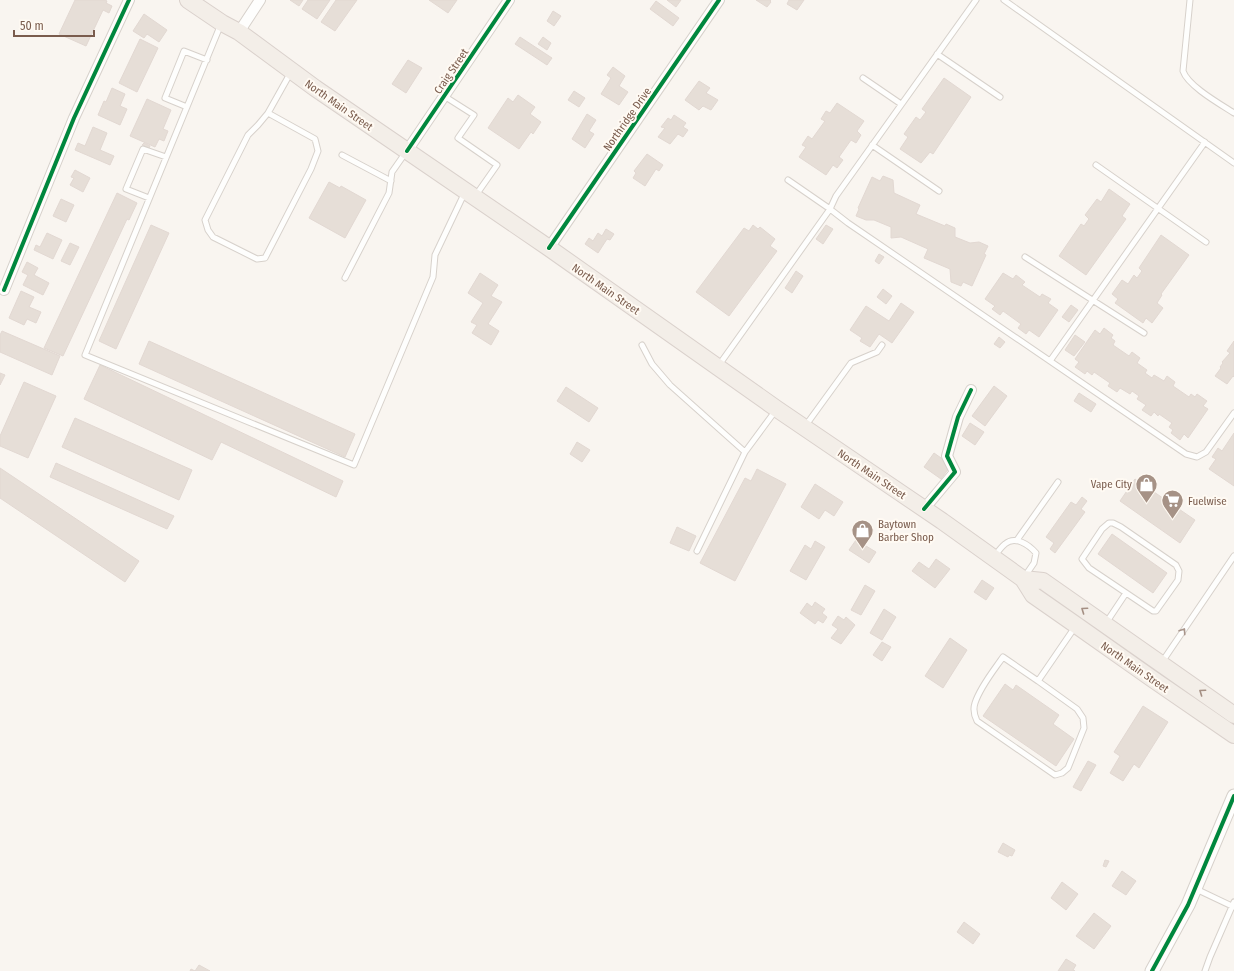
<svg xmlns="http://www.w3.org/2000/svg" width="1234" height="971" viewBox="0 0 1234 971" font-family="'Fira Sans Condensed',sans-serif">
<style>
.building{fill:#e6ded7;stroke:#e2d8d2}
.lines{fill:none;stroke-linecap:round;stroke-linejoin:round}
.service-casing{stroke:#d7d1cb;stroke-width:7}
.minor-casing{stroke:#d7d1cb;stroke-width:12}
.tertiary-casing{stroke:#d7d1cb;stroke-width:15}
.primary-casing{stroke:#dad1cc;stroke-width:18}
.service{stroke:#fefefd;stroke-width:5}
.minor{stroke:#fefefd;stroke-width:10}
.tertiary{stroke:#fefefd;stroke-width:13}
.primary{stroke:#f3eee8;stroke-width:16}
.cycleway-casing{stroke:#fffaf3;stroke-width:6}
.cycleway{stroke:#00873e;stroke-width:4}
.oneway{stroke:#a48f83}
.oneway2{stroke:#a8958b}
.labels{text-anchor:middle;stroke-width:4;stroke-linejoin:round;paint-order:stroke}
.street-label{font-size:11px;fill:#7a5c4d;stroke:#fffaf3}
.poi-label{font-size:11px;fill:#7a5c4d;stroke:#fffaf3;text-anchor:start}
</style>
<rect width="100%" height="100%" fill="#f9f5f0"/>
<path class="building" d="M75,0H105L107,1L106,3L112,6L109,13L103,10L86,46L59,34Z
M290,0H303L299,6Z
M308,0H330L317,19L302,9Z
M336,0H357L335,31L321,22Z
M429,0H457L448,13Z
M667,0H681L676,7Z
M756,0H771L770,1L771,2L767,7Z
M789,0H804L797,10L787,4Z
M656,1L679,18L673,26L650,9Z
M553,11L561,16L554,26L547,21Z
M144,14L167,30L159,42L147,34L144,38L133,31Z
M520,37L552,58L547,65L515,44Z
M543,37L551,43L547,50L538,44Z
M140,39L158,48L137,92L119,83Z
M408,60L422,68L406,93L392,84Z
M613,67L625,76L619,86L628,92L619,105L601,94L611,78L607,75Z
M944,78L971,97L933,154L930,152L921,163L900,149L908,137L904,134L916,117L920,120L926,112L922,109Z
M699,81L710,88L706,93L718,100L711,110L703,106L699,110L685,100Z
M112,88L125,94L120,106L127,109L120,125L98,115L104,101L106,102Z
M574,91L585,98L579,107L568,100Z
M518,95L535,107L530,114L541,122L533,134L531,132L519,149L488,128L508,98L513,102Z
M147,99L171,110L163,129L168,131L164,141L159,139L155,147L130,136Z
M837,103L864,121L857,131L861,135L856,143L851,140L839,157L843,160L837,168L833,165L826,175L799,157L806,147L802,145L808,136L812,139L825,121L821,119L826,111L830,113Z
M587,114L596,120L589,131L594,134L585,148L572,139Z
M674,115L686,123L683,127L688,130L683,137L678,134L670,144L658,137L665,128L661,127L668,118L671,120Z
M93,127L107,133L100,150L114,156L110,165L75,150L78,143L85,146Z
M144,143L150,146L149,148L142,145Z
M647,154L663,165L659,171L656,169L645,186L633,178L636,173L634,171Z
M75,170L90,178L83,192L70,185L74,178L71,177Z
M883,176L893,180L894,193L920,205L916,214L945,226L946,224L955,228V237L970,243L979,242L988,246L984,254L986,255L972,286L963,282L961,286L951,282L950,269L924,258L928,249L901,237L891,238V227L874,220H866L856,216L859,209L858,208L872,177L880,181Z
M329,182L340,188L341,186L366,200L345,238L309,218Z
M1109,189L1130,204L1122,216L1126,219L1086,275L1059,256L1081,224L1084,226L1089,219L1085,215L1097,199L1101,202Z
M117,193L137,203L129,220L127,219L63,356L44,348Z
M61,199L74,205L66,222L53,216Z
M151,225L169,233L116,349L99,341Z
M753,225L758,229L760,227L775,239L770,246L777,251L729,316L696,292L744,228L749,231Z
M826,225L833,229L823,244L816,239Z
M606,229L614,234L610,240L607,239L598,253L585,244L589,238L593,241L598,233L602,236Z
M47,233L62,240L53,259L34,250L36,245L40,247Z
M1161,235L1189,255L1161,294L1162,295L1157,303L1163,308L1152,323L1146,318L1143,323L1115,303L1118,299L1112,294L1122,280L1128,284L1134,275L1137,278L1142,271L1139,268Z
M70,243L79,247L70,265L61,261Z
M879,254L884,257L879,264L875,261Z
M27,262L38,268L34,275L49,283L43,295L23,285L28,275L22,272Z
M796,271L803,276L792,293L785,288Z
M480,273L498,285L491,296L502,302L488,324L499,331L491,345L472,333L477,325L471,322L483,303L468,293Z
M1003,273L1013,279L1016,275L1025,282L1022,285L1040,297L1042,294L1051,299L1048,303L1058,310L1039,337L1029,330L1026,334L1018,328L1021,324L1003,311L1000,315L992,309L995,306L985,299Z
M883,289L892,296L886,304L877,297Z
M21,291L34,297L29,307L41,312L36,323L27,319L24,325L9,318Z
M901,303L914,312L892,343L879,334L870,347L860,341L862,338L850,330L866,306L889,321Z
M1071,305L1078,310L1069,322L1062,317Z
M1104,328L1113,335L1111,338L1115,341L1113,345L1129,356L1132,352L1140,358L1137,363L1147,370L1145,373L1152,378L1154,375L1164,381L1167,376L1175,382L1173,386L1189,397L1191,394L1195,397L1197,394L1207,401L1203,406L1208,409L1188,438L1184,434L1180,440L1171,433L1173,430L1169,427L1172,423L1159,414L1158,416L1154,412L1151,416L1142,410L1146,405L1137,399L1139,396L1132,391L1130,394L1120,388L1117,392L1108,386L1110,383L1094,372L1092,375L1087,371L1085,374L1075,367L1079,362L1075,359L1095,330L1100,334Z
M2,331L60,356L52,375L0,352V335Z
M1075,335L1085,342L1074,356L1065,350Z
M999,337L1005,342L1000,348L994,344Z
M149,341L355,434L345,457L139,364Z
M1234,341V377L1233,376L1227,384L1215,376L1221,368L1220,367L1223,363L1222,362L1230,353L1227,351Z
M100,365L343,481L336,497L221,442L212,460L84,399Z
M0,373L5,375L0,385Z
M24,382L56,396L28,458L0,446V436Z
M994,386L1007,396L985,426L972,416Z
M566,387L598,408L589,422L557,401Z
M1079,393L1096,404L1091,412L1074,401Z
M75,418L192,470L179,500L62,447Z
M970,423L984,432L975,445L962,436Z
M1234,433V486L1209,469L1216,459L1212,457L1218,448L1222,451Z
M577,442L590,450L582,462L570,454Z
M934,453L951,465L941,479L924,467Z
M56,463L174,516L167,529L50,477Z
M0,468L139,561L125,582L0,498Z
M757,469L786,484L735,581L700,563L745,478L751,481Z
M1135,479L1195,520L1180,543L1120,501Z
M815,484L843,502L834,516L825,510L819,519L801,507Z
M1082,497L1087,501L1081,509L1085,512L1055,553L1050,549L1054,543L1046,537L1071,502L1076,505Z
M677,527L696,536L689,551L670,543Z
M1112,534L1167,573L1153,593L1098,554Z
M856,540L876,552L869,563L849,550Z
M815,541L825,547L806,580L790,571L805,545L811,549Z
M936,559L950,569L935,588L912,571L919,562L929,569Z
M982,580L994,588L986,600L974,592Z
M865,585L875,591L861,615L851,610Z
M815,602L825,609L822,613L827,617L823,623L818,620L815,624L800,613L807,603L812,607Z
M884,609L896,617L882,640L870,633Z
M838,616L844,620L846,617L855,625L841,644L831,638L838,629L832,625Z
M950,638L967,650L943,688L925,676Z
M882,642L891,647L882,661L873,655Z
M1005,684L1013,690L1016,685L1059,715L1053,724L1074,739L1056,766L983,716Z
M1143,706L1168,722L1139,768L1134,764L1123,781L1110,773L1120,756L1114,752Z
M1088,761L1096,765L1081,791L1073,787Z
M1003,843L1015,850L1012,856L1009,855L1008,857L998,852Z
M1105,860L1109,861L1106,867L1103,866Z
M1122,871L1136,881L1126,895L1112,886Z
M1062,882L1078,894L1066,910L1051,898Z
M1094,913L1111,926L1094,949L1076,936Z
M964,922L980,934L973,944L957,932Z
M1066,959L1076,965L1073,970L1075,971H1058Z
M199,965L210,971H190L191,969L195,971Z"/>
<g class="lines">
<defs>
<path id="service" d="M976,0L836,196L830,209L848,223L1186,454L1197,457L1206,452L1234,413
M1004,0L1234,163
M1190,0L1183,71C1188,86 1220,104 1234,113
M221,24L85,355L354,465L433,277L435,255L465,192
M937,54L1000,97
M863,78L901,104
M444,96L474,115L458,138L497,165L476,195
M187,107L165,98L184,51L207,60
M268,113L258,125L248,135L205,220L208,230L213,237L257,259L265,258L311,169L318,151L315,139L268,113L291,72
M872,145L939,191
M342,155L391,181
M1096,165L1206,242
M149,198L126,189L143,149L166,157
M1025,257L1144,333
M345,278L389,193L392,172L406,152
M642,345L652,364L670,385L745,452
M1050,361L1205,142
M719,365L830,209L788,180
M806,425L851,363L877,352L882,345
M1109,523H1113L1121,527L1176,565L1179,571L1178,580L1156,611H1153L1089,568L1082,559L1102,529Z
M1017,540L1058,482
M697,551L745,452L776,410
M994,557C997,553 1001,547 1005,544C1015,535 1029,545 1036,553L1034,563L1025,576
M1106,623L1126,593
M1162,662L1234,556
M1038,681L1077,709L1083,718L1084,728L1068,768L1062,773L1055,775L977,721C974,715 973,709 975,703C980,687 994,670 1003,657L1038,681L1075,627
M1196,889L1234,907
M1205,971L1210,957L1234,902"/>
<path id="minor" d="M239,32L260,0
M407,151L509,0
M549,248L719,0
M4,290L74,118L129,0
M924,509L955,472L947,456L958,417L971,390"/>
<path id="tertiary" d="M1152,971L1188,905L1234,796"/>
<path id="primary" d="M188,0L222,23L239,32L315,88L549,248L777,409L942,521L1023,579L1033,595L1076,625L1151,678L1234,735
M1023,579L1043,581L1234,715"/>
</defs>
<use href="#service" class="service-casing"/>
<use href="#minor" class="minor-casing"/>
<use href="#tertiary" class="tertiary-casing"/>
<use href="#primary" class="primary-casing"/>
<use href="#service" class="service"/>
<use href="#minor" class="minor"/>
<use href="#tertiary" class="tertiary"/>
<use href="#primary" class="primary"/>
<defs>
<path id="cycleway" d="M407,151L509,0
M549,248L719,0
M4,290L74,118L129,0
M924,509L955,472L947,456L958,417L971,390
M1152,971L1188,905L1234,796"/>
</defs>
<use href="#cycleway" class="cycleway-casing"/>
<use href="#cycleway" class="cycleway"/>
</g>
<defs><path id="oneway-chevron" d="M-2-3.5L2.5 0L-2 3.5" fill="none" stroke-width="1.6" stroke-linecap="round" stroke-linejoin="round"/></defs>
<g class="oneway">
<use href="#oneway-chevron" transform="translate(1084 610) rotate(-145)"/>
<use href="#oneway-chevron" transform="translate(1202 692) rotate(-145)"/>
</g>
<use class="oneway2" href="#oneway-chevron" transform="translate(1183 631) rotate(-56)"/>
<defs>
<symbol id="shop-pin" viewBox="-11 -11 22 30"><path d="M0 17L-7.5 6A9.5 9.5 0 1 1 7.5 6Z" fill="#a69286" stroke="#fffaf3"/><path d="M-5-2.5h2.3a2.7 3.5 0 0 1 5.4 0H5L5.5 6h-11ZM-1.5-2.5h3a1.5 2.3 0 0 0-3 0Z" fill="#fff"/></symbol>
<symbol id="supermarket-pin" viewBox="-11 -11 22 30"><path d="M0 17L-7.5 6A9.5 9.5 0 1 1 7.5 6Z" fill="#a69286" stroke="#fffaf3"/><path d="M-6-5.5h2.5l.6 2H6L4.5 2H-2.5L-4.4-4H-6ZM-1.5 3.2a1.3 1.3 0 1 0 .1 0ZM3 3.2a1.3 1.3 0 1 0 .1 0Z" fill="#fff"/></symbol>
</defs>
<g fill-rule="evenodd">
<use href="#shop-pin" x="1134" y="472" width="25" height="34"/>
<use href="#supermarket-pin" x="1160" y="488" width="25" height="34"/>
<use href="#shop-pin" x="850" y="518" width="25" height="34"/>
</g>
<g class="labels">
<g class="street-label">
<text transform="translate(451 71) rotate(-56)" y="4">Craig Street</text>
<text transform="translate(339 105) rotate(35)" y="4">North Main Street</text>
<text transform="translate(627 119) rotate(-55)" y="4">Northridge Drive</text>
<text transform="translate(606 289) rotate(35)" y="4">North Main Street</text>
<text transform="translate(872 474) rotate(34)" y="4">North Main Street</text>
<text transform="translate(1135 667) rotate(35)" y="4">North Main Street</text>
</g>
<g class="poi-label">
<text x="1132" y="488" text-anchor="end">Vape City</text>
<text x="1188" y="505">Fuelwise</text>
<text x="878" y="528">Baytown<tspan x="878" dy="13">Barber Shop</tspan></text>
</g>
</g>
<path d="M14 30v6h80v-6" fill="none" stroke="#7a5c4d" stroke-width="2"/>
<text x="20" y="30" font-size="12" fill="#7a5c4d" stroke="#fffaf3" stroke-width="3" paint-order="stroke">50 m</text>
</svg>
